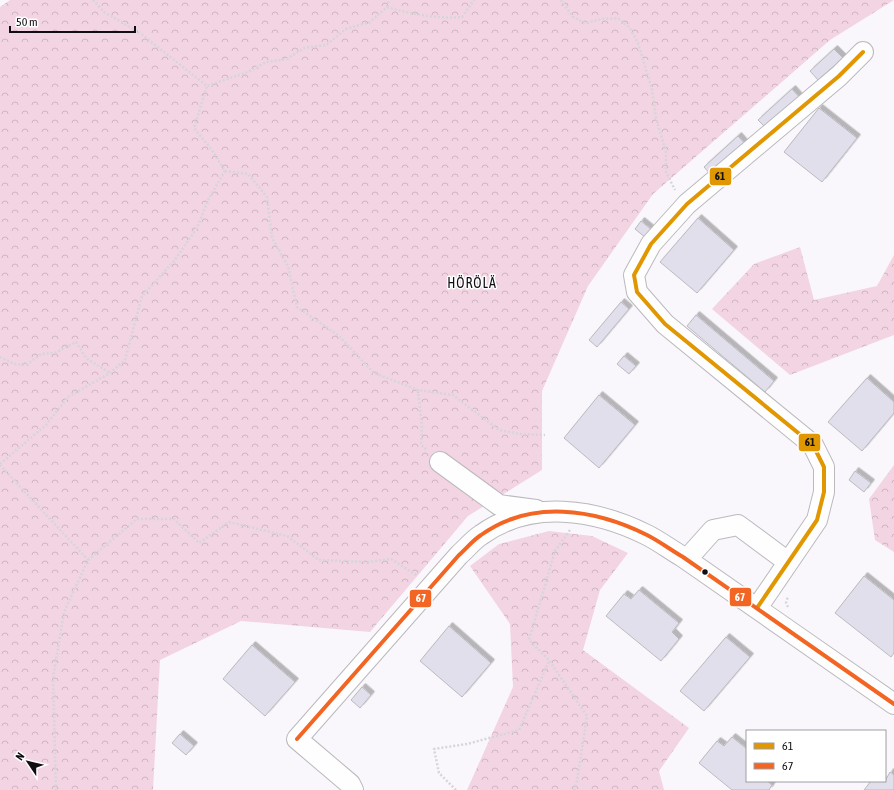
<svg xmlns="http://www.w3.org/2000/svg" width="894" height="790" viewBox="0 0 894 790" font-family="'Asap Condensed',sans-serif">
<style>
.forest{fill:url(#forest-crowns)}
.building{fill:#e1dfeb;stroke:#bbbac0;filter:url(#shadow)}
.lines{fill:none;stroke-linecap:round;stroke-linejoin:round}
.minor-casing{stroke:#bbb9bd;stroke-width:22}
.path{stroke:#d6d6d7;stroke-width:2.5;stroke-dasharray:2 2;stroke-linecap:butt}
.minor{stroke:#fefefe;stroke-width:20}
.bus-1-casing{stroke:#fff;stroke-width:7}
.bus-2-casing{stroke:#fff;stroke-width:7}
.bus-1{stroke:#e09702;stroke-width:4}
.bus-2{stroke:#f26522;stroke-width:4}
.bus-dot{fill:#100d13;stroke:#fff;stroke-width:1.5}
.labels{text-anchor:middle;stroke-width:3;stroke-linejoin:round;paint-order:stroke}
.quarter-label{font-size:14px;letter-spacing:1px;fill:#100d13;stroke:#fff}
.line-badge{stroke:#fff;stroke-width:1.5}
.badge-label{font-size:11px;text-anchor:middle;font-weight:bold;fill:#fff}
.pale-badge-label{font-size:11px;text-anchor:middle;font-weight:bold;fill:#111}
</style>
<defs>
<pattern id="forest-crowns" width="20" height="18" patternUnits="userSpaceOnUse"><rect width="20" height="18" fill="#f3d4e2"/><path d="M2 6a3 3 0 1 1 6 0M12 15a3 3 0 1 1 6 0" fill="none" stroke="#cfb5c1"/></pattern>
<filter id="shadow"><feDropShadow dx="3.5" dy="-3.5" stdDeviation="0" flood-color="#0004"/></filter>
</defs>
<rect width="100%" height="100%" fill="#f9f7fb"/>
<path class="forest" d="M10,0H894L830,40L653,194L588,286L542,391V470L468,516L370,632L241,621L160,660L153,790H0V7Z
M800,247L814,300L877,286L894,255V335L790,375L712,309L754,264Z
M894,465V552L875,540L869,499Z
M549,531L592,536L628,553L600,590L583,650L689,728L659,771L664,790H467L513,687L510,624L470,566L499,544Z"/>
<path class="building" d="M834,49L843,58L818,80L810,71Z
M792,89L800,98L767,129L758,120Z
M819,108L857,138L822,182L784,152Z
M738,136L746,145L712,176L704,167Z
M698,218L734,250L697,293L660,262Z
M641,221L652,230L646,238L635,229Z
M621,302L629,309L597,347L589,340Z
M696,315L774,381L765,392L687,326Z
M624,356L636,366L629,374L617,364Z
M867,378L894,402V413L862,451L828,422Z
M599,395L635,425L599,468L564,438Z
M855,471L871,483L864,492L849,480Z
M864,576L894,600V653L891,657L835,613Z
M639,590L679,623L672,632L679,639L661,661L606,616L624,594L631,599Z
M449,626L491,663L462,697L420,661Z
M726,637L750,657L704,711L680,691Z
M252,645L295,682L265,716L223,679Z
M362,687L371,695L360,708L351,700Z
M180,734L194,746L186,755L172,743Z
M732,737L747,749V781H767L772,785L769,790H732L699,763L717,741L724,746Z
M890,772L894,775V790H864L871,781H885Z"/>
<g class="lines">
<defs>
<path id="minor" d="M440,462L499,505L536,510
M687,559L713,530L738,525L788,562
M757,608L817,520L824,492V467L813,445L665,324L637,292L634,275L651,244L687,204L839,76L863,52
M353,790L350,784L297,739L459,555C466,549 473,540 481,535C531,499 595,509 647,535C659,541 671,550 683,557L894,704"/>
</defs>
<use href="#minor" class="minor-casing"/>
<path class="path" d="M93,0L104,12L140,33L207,86L248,72L266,62L287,59L304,48L326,45L346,29L370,22L387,7L389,0
M561,0L573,17L585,23L602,19L618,18L630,28L638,43L652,90L656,118L666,152V172L675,190
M387,7C411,14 437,19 462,17L474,0
M225,171L248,174L267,197L272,238L288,266L297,307L339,336L374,373L418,390L453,395L499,430L520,434L545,435
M0,357L14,364L26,365L41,354L55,353L76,342L86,358L110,373
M418,390L422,428L421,445L427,450
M0,464L46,425L68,397L110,373L125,360L142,296L174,261L197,228L209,198L225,171L212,150L194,128L207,86
M0,465L88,560L64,612L53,678L56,790
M570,530L555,551L529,640L549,660L587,716L577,781L574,790
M88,560L137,519H174L199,543L229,522L287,536L319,560L367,562L391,559L418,576
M788,607L786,603L788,596
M456,790L439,773L434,749L467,744L519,730L549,661"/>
<use href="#minor" class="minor"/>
<defs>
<path id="bus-1" d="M757,608L817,520L824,492V467L813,445L665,324L637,292L634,275L651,244L687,204L839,76L863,52"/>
<path id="bus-2" d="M297,739L459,555C466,549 473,540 481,535C531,499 595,509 647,535C659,541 671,550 683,557L894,704"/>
</defs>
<use href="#bus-1" class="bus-1-casing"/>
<use href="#bus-2" class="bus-2-casing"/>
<use href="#bus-1" class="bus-1"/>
<use href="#bus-2" class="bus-2"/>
</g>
<circle class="bus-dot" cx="705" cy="572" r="3.5"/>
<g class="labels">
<g class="quarter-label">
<text x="472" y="288">HÖRÖLÄ</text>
</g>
</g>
<g class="line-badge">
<rect x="709" y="167" width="23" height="19" rx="4" fill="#e09702"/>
<rect x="798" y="433" width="23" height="19" rx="4" fill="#e09702"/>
<rect x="729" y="587" width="23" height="20" rx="4" fill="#f26522"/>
<rect x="409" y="589" width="23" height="19" rx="4" fill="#f26522"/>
</g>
<g class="badge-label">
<text x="740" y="601">67</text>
<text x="421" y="602">67</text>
</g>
<g class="pale-badge-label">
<text x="720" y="180">61</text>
<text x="810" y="446">61</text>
</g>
<rect x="746" y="730" width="140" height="52" fill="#ffffff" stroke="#9f9ea1"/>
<rect x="754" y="743" width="20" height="6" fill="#e09702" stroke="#9f9ea1"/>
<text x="782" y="750" font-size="12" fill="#100d13">61</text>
<rect x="754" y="763" width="20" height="6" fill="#f26522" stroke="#9f9ea1"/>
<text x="782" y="770" font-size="12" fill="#100d13">67</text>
<g transform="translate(28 762) rotate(305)" stroke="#ffffff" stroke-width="3" paint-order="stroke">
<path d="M0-3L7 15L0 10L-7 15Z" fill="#100d13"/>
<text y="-6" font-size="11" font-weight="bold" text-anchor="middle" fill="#100d13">N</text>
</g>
<path d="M10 26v6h125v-6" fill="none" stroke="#100d13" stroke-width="2"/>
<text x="16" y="26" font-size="12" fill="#100d13" stroke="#ffffff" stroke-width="3" paint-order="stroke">50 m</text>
</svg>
